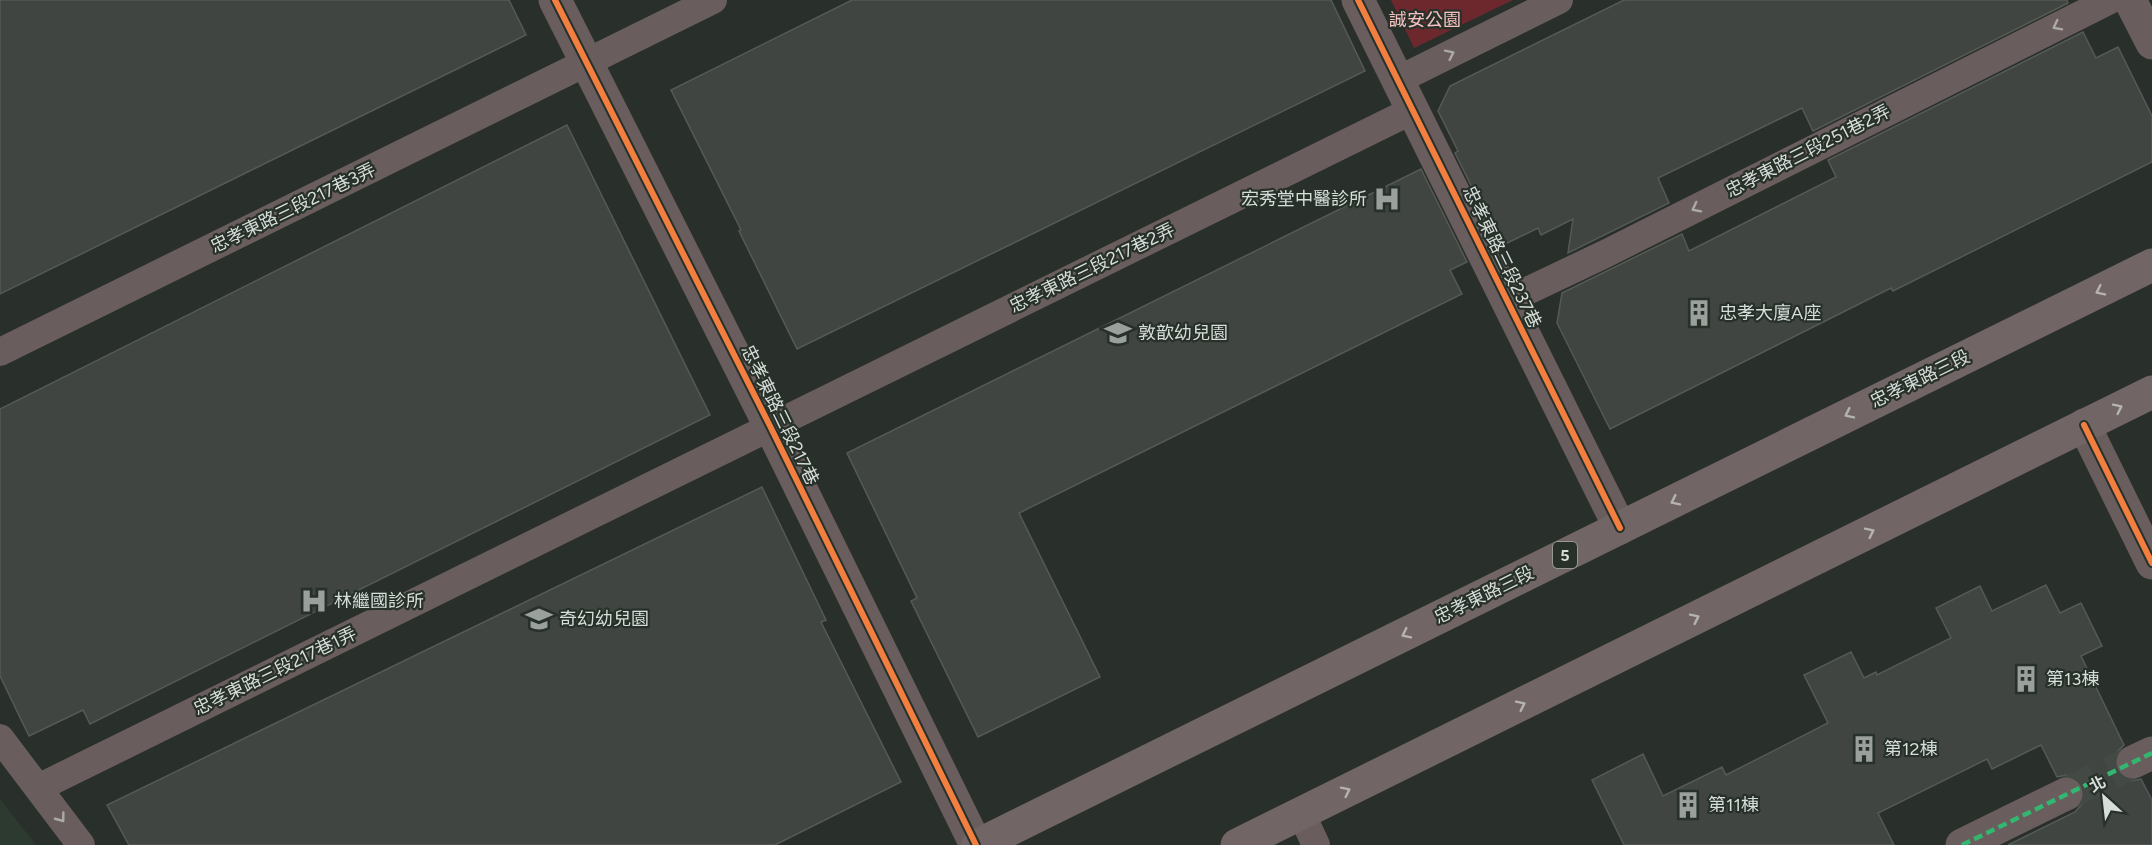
<svg xmlns="http://www.w3.org/2000/svg" width="2152" height="845" viewBox="0 0 2152 845" font-family="Figtree,'Noto Sans TC',sans-serif">
<style>
.built{fill:#2c3a30}
.green{fill:#6d282e}
.building{fill:#404542;stroke:#565a57;stroke-width:1.5}
.lines{fill:none;stroke-linecap:round;stroke-linejoin:round}
.street-tunnel{stroke:#434945;stroke-width:33;stroke-dasharray:33 16;stroke-linecap:butt}
.lane{stroke:#695d5d;stroke-width:28}
.street{stroke:#695d5d;stroke-width:33}
.primary{stroke:#726565;stroke-width:33}
.quiet{stroke:#33b770;stroke-width:4.5;stroke-dasharray:9 4.5;stroke-linecap:butt}
.cycleway-casing{stroke:#27312a;stroke-width:10}
.cycleway{stroke:#f27e40;stroke-width:6}
.oneway{stroke:#abaaa7}
.oneway2{stroke:#b4b3b0}
.labels{text-anchor:middle;stroke-width:4.5;stroke-linejoin:round;paint-order:stroke}
.shield{fill:#27312a;stroke:#a2a9a4;stroke-width:1.5}
.shield-label{font-size:16px;font-weight:bold;fill:#d7ddd9}
.park-label{font-size:18px;fill:#f4c0c0;stroke:#27312a}
.street-label{font-size:18px;fill:#d7ddd9;stroke:#27312a}
.poi-label{font-size:18px;fill:#d7ddd9;stroke:#27312a;text-anchor:start}
</style>
<rect width="100%" height="100%" fill="#292f2b"/>
<path class="built" d="M0,799L36,845H37H0Z"/>
<path class="green" d="M1391,0H1513L1414,48Z"/>
<path class="building" d="M0,0H509L526,35L0,294Z
M852,0H1331L1365,71L797,349L739,231L741,230L671,90Z
M1624,0H2067L2068,3L1813,131L1802,108L1658,178L1669,203L1568,253L1573,219L1541,235L1538,228L1501,246L1455,153L1458,151L1438,111L1450,86Z
M2083,32L2096,58L2118,47L2152,116V162L1893,291L1891,288L1610,429L1557,323L1562,293L1682,234L1689,251L1836,177L1828,160Z
M567,125L710,415L90,724L83,710L29,736L0,676V409Z
M1421,169L1467,262L1450,270L1462,294L1019,513L1100,677L978,737L911,601L917,598L847,453Z
M762,487L826,620L821,622L901,782L775,845H129L107,805Z
M2046,585L2060,613L2081,603L2102,646L2081,656L2124,745L2118,751L2114,760L2116,771L2122,777L2131,781L2141,779L2152,800V845H2008L2075,812L2082,804L2085,796L2083,785L2076,778L2067,775L2057,777L2041,745L1992,769L1987,759L1878,813L1894,845H1624L1592,780L1643,754L1663,796L1722,767L1726,775L1828,723L1804,675L1851,652L1864,678L1876,672L1877,675L1951,638L1936,608L1980,586L1992,611Z"/>
<g class="lines">
<path class="street-tunnel" d="M2066,794L2133,762"/>
<path class="lane" d="M1398,80L1559,0
M1506,301L1605,254L2110,0
M0,352L713,0
M0,738L81,845
M38,788L1413,110
M1301,813L1316,845"/>
<path class="street" d="M555,0L770,426L976,845
M1358,0L1620,528
M2130,0L2152,43
M2084,425L2152,563
M2133,762L2152,753
M1962,845L2066,794"/>
<path class="primary" d="M978,845L2152,265
M1237,845L2152,392"/>
<path class="quiet" d="M1962,845L2152,753"/>
<defs>
<path id="cycleway" d="M555,0L770,426L976,845
M1358,0L1620,528
M2084,425L2152,563"/>
</defs>
<use href="#cycleway" class="cycleway-casing"/>
<use href="#cycleway" class="cycleway"/>
</g>
<defs><path id="oneway-chevron" d="M-2-3.5L2.5 0L-2 3.5" fill="none" stroke-width="1.6" stroke-linecap="round" stroke-linejoin="round" transform="scale(1.5)"/></defs>
<g class="oneway">
<use href="#oneway-chevron" transform="translate(2057 26) rotate(153)"/>
<use href="#oneway-chevron" transform="translate(1450 54) rotate(-26)"/>
<use href="#oneway-chevron" transform="translate(1696 208) rotate(153)"/>
<use href="#oneway-chevron" transform="translate(61 818) rotate(53)"/>
</g>
<g class="oneway2">
<use href="#oneway-chevron" transform="translate(2100 291) rotate(154)"/>
<use href="#oneway-chevron" transform="translate(2118 408) rotate(-26)"/>
<use href="#oneway-chevron" transform="translate(1849 414) rotate(154)"/>
<use href="#oneway-chevron" transform="translate(1675 501) rotate(154)"/>
<use href="#oneway-chevron" transform="translate(1870 532) rotate(-26)"/>
<use href="#oneway-chevron" transform="translate(1695 618) rotate(-26)"/>
<use href="#oneway-chevron" transform="translate(1406 634) rotate(154)"/>
<use href="#oneway-chevron" transform="translate(1521 705) rotate(-26)"/>
<use href="#oneway-chevron" transform="translate(1346 791) rotate(-26)"/>
</g>
<defs>
<symbol id="hospital-bare" viewBox="-9 -9 18 18"><path d="M-5-5h3v3.5h4V-5h3V5h-3V1.5h-4V5h-3Z" fill="#9aa09c" stroke="#27312a" stroke-width="2.5" paint-order="stroke"/></symbol>
<symbol id="building-bare" viewBox="-9 -9 18 18"><path d="M-4-6H4V6H1V3H-1V6H-4ZM-2.5-4.3h1.7v1.8h-1.7ZM.8-4.3h1.7v1.8H.8ZM-2.5-1h1.7V.8h-1.7ZM.8-1h1.7V.8H.8Z" fill="#9aa09c" stroke="#27312a" stroke-width="2.5" paint-order="stroke"/></symbol>
<symbol id="school-bare" viewBox="-9 -9 18 18"><path d="M0-5L7-2L0 1L-7-2ZM-4 1L0 2.5L4 1V4Q0 6-4 4Z" fill="#9aa09c" stroke="#27312a" stroke-width="2.5" paint-order="stroke"/></symbol>
</defs>
<g fill-rule="evenodd">
<use href="#hospital-bare" x="1368" y="180" width="38" height="38"/>
<use href="#building-bare" x="1680" y="294" width="38" height="38"/>
<use href="#school-bare" x="1099" y="314" width="38" height="38"/>
<use href="#hospital-bare" x="295" y="582" width="38" height="38"/>
<use href="#school-bare" x="520" y="600" width="38" height="38"/>
<use href="#building-bare" x="2007" y="660" width="38" height="38"/>
<use href="#building-bare" x="1845" y="730" width="38" height="38"/>
<use href="#building-bare" x="1669" y="786" width="38" height="38"/>
</g>
<g class="labels">
<rect class="shield" x="1553" y="542" width="24" height="26" rx="4.5"/>
<g class="shield-label">
<text x="1565" y="561">5</text>
</g>
<g class="park-label">
<text x="1425" y="26">誠安公園</text>
</g>
<g class="street-label">
<text transform="translate(1808 151) rotate(-27)" y="6">忠孝東路三段251巷2弄</text>
<text transform="translate(293 208) rotate(-26)" y="6">忠孝東路三段217巷3弄</text>
<text transform="translate(1502 257) rotate(64)" y="6">忠孝東路三段237巷</text>
<text transform="translate(1092 268) rotate(-26)" y="6">忠孝東路三段217巷2弄</text>
<text transform="translate(1920 379) rotate(-26)" y="6">忠孝東路三段</text>
<text transform="translate(780 415) rotate(64)" y="6">忠孝東路三段217巷</text>
<text transform="translate(1484 595) rotate(-26)" y="6">忠孝東路三段</text>
<text transform="translate(275 671) rotate(-26)" y="6">忠孝東路三段217巷1弄</text>
</g>
<g class="poi-label">
<text x="1367" y="205" text-anchor="end">宏秀堂中醫診所</text>
<text x="1719" y="319">忠孝大廈A座</text>
<text x="1138" y="339">敦歆幼兒園</text>
<text x="334" y="607">林繼國診所</text>
<text x="559" y="625">奇幻幼兒園</text>
<text x="2046" y="685">第13棟</text>
<text x="1884" y="755">第12棟</text>
<text x="1708" y="811">第11棟</text>
</g>
</g>
<g transform="translate(2104 797) rotate(333)" stroke="#27312a" stroke-width="4.5" paint-order="stroke">
<path d="M0-4.5L10 22L0 15L-10 22Z" fill="#d7ddd9"/>
<text y="-9" font-size="16" font-weight="bold" text-anchor="middle" fill="#d7ddd9">北</text>
</g>
</svg>
